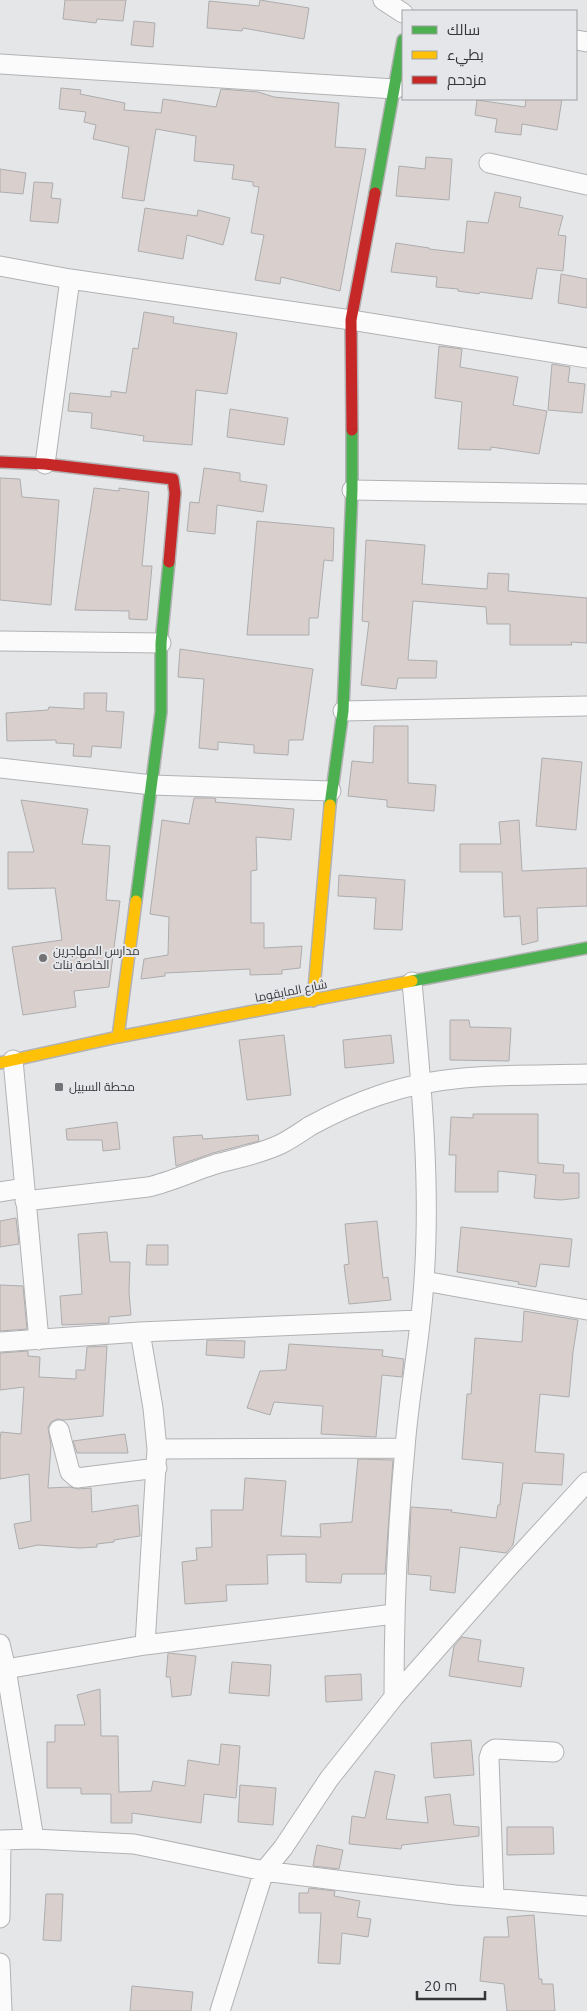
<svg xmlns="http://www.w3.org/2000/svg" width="587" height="2011" viewBox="0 0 587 2011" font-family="Ubuntu,Cairo,sans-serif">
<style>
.building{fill:#d9cfcd;stroke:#adadae}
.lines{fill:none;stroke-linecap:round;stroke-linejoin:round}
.street-casing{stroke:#b2b2b4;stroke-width:21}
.fast-casing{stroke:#b2b2b4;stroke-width:14}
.slow-casing{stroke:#b2b2b4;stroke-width:14}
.jam-casing{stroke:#b2b2b4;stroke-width:14}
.street{stroke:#fbfbfc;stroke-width:19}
.fast{stroke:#4caf50;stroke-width:11}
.slow{stroke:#ffc107;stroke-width:11}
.jam{stroke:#c62828;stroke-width:11}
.poi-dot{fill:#737375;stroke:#e4e6e9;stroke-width:2}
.labels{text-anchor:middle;stroke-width:4;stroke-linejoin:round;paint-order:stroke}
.poi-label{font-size:12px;fill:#353537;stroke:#e4e6e9;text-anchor:start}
.street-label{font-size:12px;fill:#353537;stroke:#e4e6e9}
</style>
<rect width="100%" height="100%" fill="#e5e6e8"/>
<path class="building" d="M65,0H126L123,21L97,19L96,23L63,19Z
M260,0L309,8L304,39L243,28L242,31L207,28L209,1L259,6Z
M134,21L155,23L153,47L131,45Z
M61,88L81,90L80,94L125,103L124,110L161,113L163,99L216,107L221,89L258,92L274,97L339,103L335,147L366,149L340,291L281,277L280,284L255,280L264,235L251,233L259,187L253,186V182L232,179L234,165L194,161L196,136L156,129L144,201L122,198L129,147L93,139L96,125L84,122L86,112L59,109Z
M526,99H562L557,130L522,124L521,135L495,132L497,119L475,115L477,100L525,107Z
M426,157L452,159L449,200L396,196L399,166L425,169Z
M0,169L26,173L23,194L0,192Z
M34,182L53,183L51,198L61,199L58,223L30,221Z
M495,192L521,197L519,207L563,216L558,235L566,236L563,271L537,268L532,299L480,292L479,294L458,291V289L436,287L437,277L391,272L396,243L429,248V249L464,253L467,221L488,223Z
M145,208L197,216L198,210L230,218L223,245L187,235L183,259L138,251Z
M561,274L587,279V308L558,303Z
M144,312L174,317L173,323L237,333L227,394L196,390L192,445L143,441L144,436L91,428L92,413L68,411L70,393L111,397V391L126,393L133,348L138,349Z
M439,346L462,349L460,367L518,377L513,405L547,411L539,454L491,447V450L458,449L462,402L435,398Z
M552,364L570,367L568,382L585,384L582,413L548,410Z
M230,409L288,418L284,445L227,437Z
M204,468L240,473V481L267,485L263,512L217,505L215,534L187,531L190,502L199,503Z
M0,478L20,479L22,497L59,500L51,605L0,600Z
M94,488L119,491V488L149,492L142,566H152L147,620L129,619V611L75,610Z
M257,521L334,528L333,561L324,560L318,618H309V635H247Z
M366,540L425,545L422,584L487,589L488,573L509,574L508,591L587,598V643L571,642L572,645H510V624H487L486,607L413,601L408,660L437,661L436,678H398L396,689L361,685L369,622L362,621Z
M180,649L313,669L303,740H289L288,755L254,753V745L218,742V750L199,748L204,679L178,677Z
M84,693H107L106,711L124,712L121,748L92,746L91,757L73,756L74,744L56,743V740L7,741L6,713L48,710L49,707L84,709Z
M374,726H408V783L436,785L434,811L387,807V800L348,796L352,761L373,763Z
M542,758L582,762L576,830L536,826Z
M194,798H213L216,799L215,802L294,809L291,840L256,837L257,870L251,871V923H264V948L302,946L300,968L282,970V974L250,975V969L165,973V976L141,979L144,959L168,955L169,917L150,914L162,820L189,824Z
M21,800L88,809L82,844L110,846L106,900L120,901L109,987L74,991L76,1007L23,1015L12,947L62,940L55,888L8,889V852H34Z
M519,820L522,871L587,868V906L537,908L538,941L522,945L520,916L504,917L502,872H460V844H501L499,822Z
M339,875L405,880L402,930L374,929L376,898L338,896Z
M450,1020H469L470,1027L511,1028L509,1061L450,1060Z
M284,1035L291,1095L247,1100L239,1040Z
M391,1035L394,1063L345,1068L343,1040Z
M473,1114H538V1163L564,1165L563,1173H579V1198L561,1200L534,1198L536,1175L498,1171V1192H455L456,1155H449L451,1117L473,1118Z
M117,1122L120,1149L103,1151L102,1140H67L66,1129Z
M202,1135L203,1139L258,1135L259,1141L213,1153L176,1166L173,1137Z
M16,1218L19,1244L0,1247V1221Z
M377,1221L383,1278L388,1277L391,1300L349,1304L344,1265L349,1264L345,1224Z
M461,1227L572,1239L569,1267L540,1264L536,1287L518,1284L519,1282L457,1272Z
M107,1232L110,1262H130L129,1292L131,1315L109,1317V1323L62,1325L60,1296L82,1294L78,1234Z
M147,1245H168V1265H146Z
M0,1285L23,1286L27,1329L0,1331Z
M524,1311L578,1320L573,1352L569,1397L540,1394L535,1452L564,1454L562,1485L523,1483L513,1545L506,1553L460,1547L455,1593L430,1590L431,1576L408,1574L411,1507L452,1510L451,1512L496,1518L498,1505H500L503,1463L462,1459L467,1394H471L475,1338L522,1342Z
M207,1340L245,1341L244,1358L206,1355Z
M289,1344L383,1350L382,1356L404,1359L402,1377L382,1375L376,1437L321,1434L323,1406L274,1402L270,1415L247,1408L260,1371L286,1370Z
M107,1346L103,1416L64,1420L57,1419L51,1422L48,1428L51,1445L48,1488L70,1487L78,1489L91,1488L92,1512L138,1505L140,1536L114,1540V1542L97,1544V1547L80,1548L38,1545L19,1549L14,1524L31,1521L29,1474L0,1479V1440L1,1432L21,1434L24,1387L0,1390V1353L28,1351V1356L40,1357L39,1377L76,1379V1370H85L87,1347Z
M125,1434L128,1453H77L73,1441Z
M358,1459L393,1460L385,1574H342L341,1583L306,1582V1554L267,1555L268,1584L226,1585L227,1601L185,1604L182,1562L197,1560L196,1548L212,1547L211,1510H243L245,1478L286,1481L281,1536L321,1537L320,1524L352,1522Z
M462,1637L481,1640L478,1661L524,1668L521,1687L449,1676L454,1646Z
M168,1653L196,1656L191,1695L172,1697L170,1677H166Z
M232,1662L271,1665L269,1696L229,1693Z
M361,1674L362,1700L326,1702L325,1676Z
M100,1689L101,1736H118L119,1792L151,1791L153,1781L185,1786L188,1760L219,1765L221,1744L240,1746L236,1798L204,1794L201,1823L132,1813V1823H111V1794H81V1788H47V1742H55V1725H85L77,1695Z
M471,1740L474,1775L434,1778L431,1743Z
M375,1771L395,1775L386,1819L428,1823L425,1797L450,1794L454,1825L479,1827V1836L402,1845L401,1849L349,1844L352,1816L365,1818Z
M240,1785L276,1788L273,1825L238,1822Z
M507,1827H553L554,1854L507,1855Z
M317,1845L343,1850L339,1869L313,1866Z
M309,1888L335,1891L334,1896L360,1901L357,1917L371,1919L368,1937L342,1933L340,1964L318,1963L321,1913H299V1893H308Z
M46,1894H63L61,1941L43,1940Z
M534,1915L539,1979H542V1984H553L555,2011H507L504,1984L480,1981L484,1937H509L507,1917Z
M132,1986L193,1992L191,2011H130Z"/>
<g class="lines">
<defs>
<path id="street" d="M383,0L403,13
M576,40L587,42
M0,64L395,89
M489,163L587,185
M0,266L70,279L351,320L587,358
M45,464L70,279
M352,490L587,494
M0,641L161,643
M343,711L587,706
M0,768L152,785L331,791
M13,1060L39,1340
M0,1192L24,1188
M25,1201L148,1187C171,1182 193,1171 216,1164C238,1158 260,1154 281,1144C291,1139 301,1132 310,1126C332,1114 356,1103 380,1095C446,1072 518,1076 587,1074
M424,1281L587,1310
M140,1332L153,1408L157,1449L145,1645
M0,1342L140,1332L419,1320
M59,1430L70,1472L77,1478L157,1468
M157,1449L405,1448
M0,1644L6,1669L34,1839
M6,1669L145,1645L394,1614
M394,1697C394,1614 397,1531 405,1448C409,1393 421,1335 424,1280C431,1181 421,1081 412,982
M0,1840L34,1839L134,1844L264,1871L455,1895L587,1906
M494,1897L489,1758L491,1752L495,1749L554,1752
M0,1918L1,1840
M0,1963L2,2011
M220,2011L264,1871L283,1848L329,1779L394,1697L507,1569L587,1482"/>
<path id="fast" d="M375,193L403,40
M330,805L343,711L352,490V430
M136,901L161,712V643L169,562
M412,981L587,948"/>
<path id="slow" d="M313,1001L330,805
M118,1037L136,901
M0,1063L118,1037L412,981"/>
<path id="jam" d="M352,430L351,320L375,193
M0,462L45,464L173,479L175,493L169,562"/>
</defs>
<use href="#street" class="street-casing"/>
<use href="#fast" class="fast-casing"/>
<use href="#slow" class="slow-casing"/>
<use href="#jam" class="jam-casing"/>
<use href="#street" class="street"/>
<use href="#fast" class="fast"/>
<use href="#slow" class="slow"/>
<use href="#jam" class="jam"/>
</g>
<g class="poi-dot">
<circle cx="43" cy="958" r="5"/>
<rect x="54" y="1082" width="10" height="10" rx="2.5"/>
</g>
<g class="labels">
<g class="poi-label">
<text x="53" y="955">مدارس المهاجرين<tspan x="53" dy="14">الخاصة بنات</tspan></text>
<text x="69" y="1091">محطة السبيل</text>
</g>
<g class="street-label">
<text transform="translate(291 991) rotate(-11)" y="4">شارع المايقوما</text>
</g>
</g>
<rect x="402" y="10" width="175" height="90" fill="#e4e6e9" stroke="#9e9fa2"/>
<rect x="412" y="26" width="25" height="8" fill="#4caf50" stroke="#9e9fa2"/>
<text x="447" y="35" font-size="15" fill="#353537">سالك</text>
<rect x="412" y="51" width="25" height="8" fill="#ffc107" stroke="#9e9fa2"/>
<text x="447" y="60" font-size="15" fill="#353537">بطيء</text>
<rect x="412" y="76" width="25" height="8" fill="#c62828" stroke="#9e9fa2"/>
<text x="447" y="85" font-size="15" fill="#353537">مزدحم</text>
<path d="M417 1991v8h68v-8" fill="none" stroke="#353537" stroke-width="2.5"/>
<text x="424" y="1991" font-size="15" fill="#353537" stroke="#e4e6e9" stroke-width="4" paint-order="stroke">20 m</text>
</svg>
